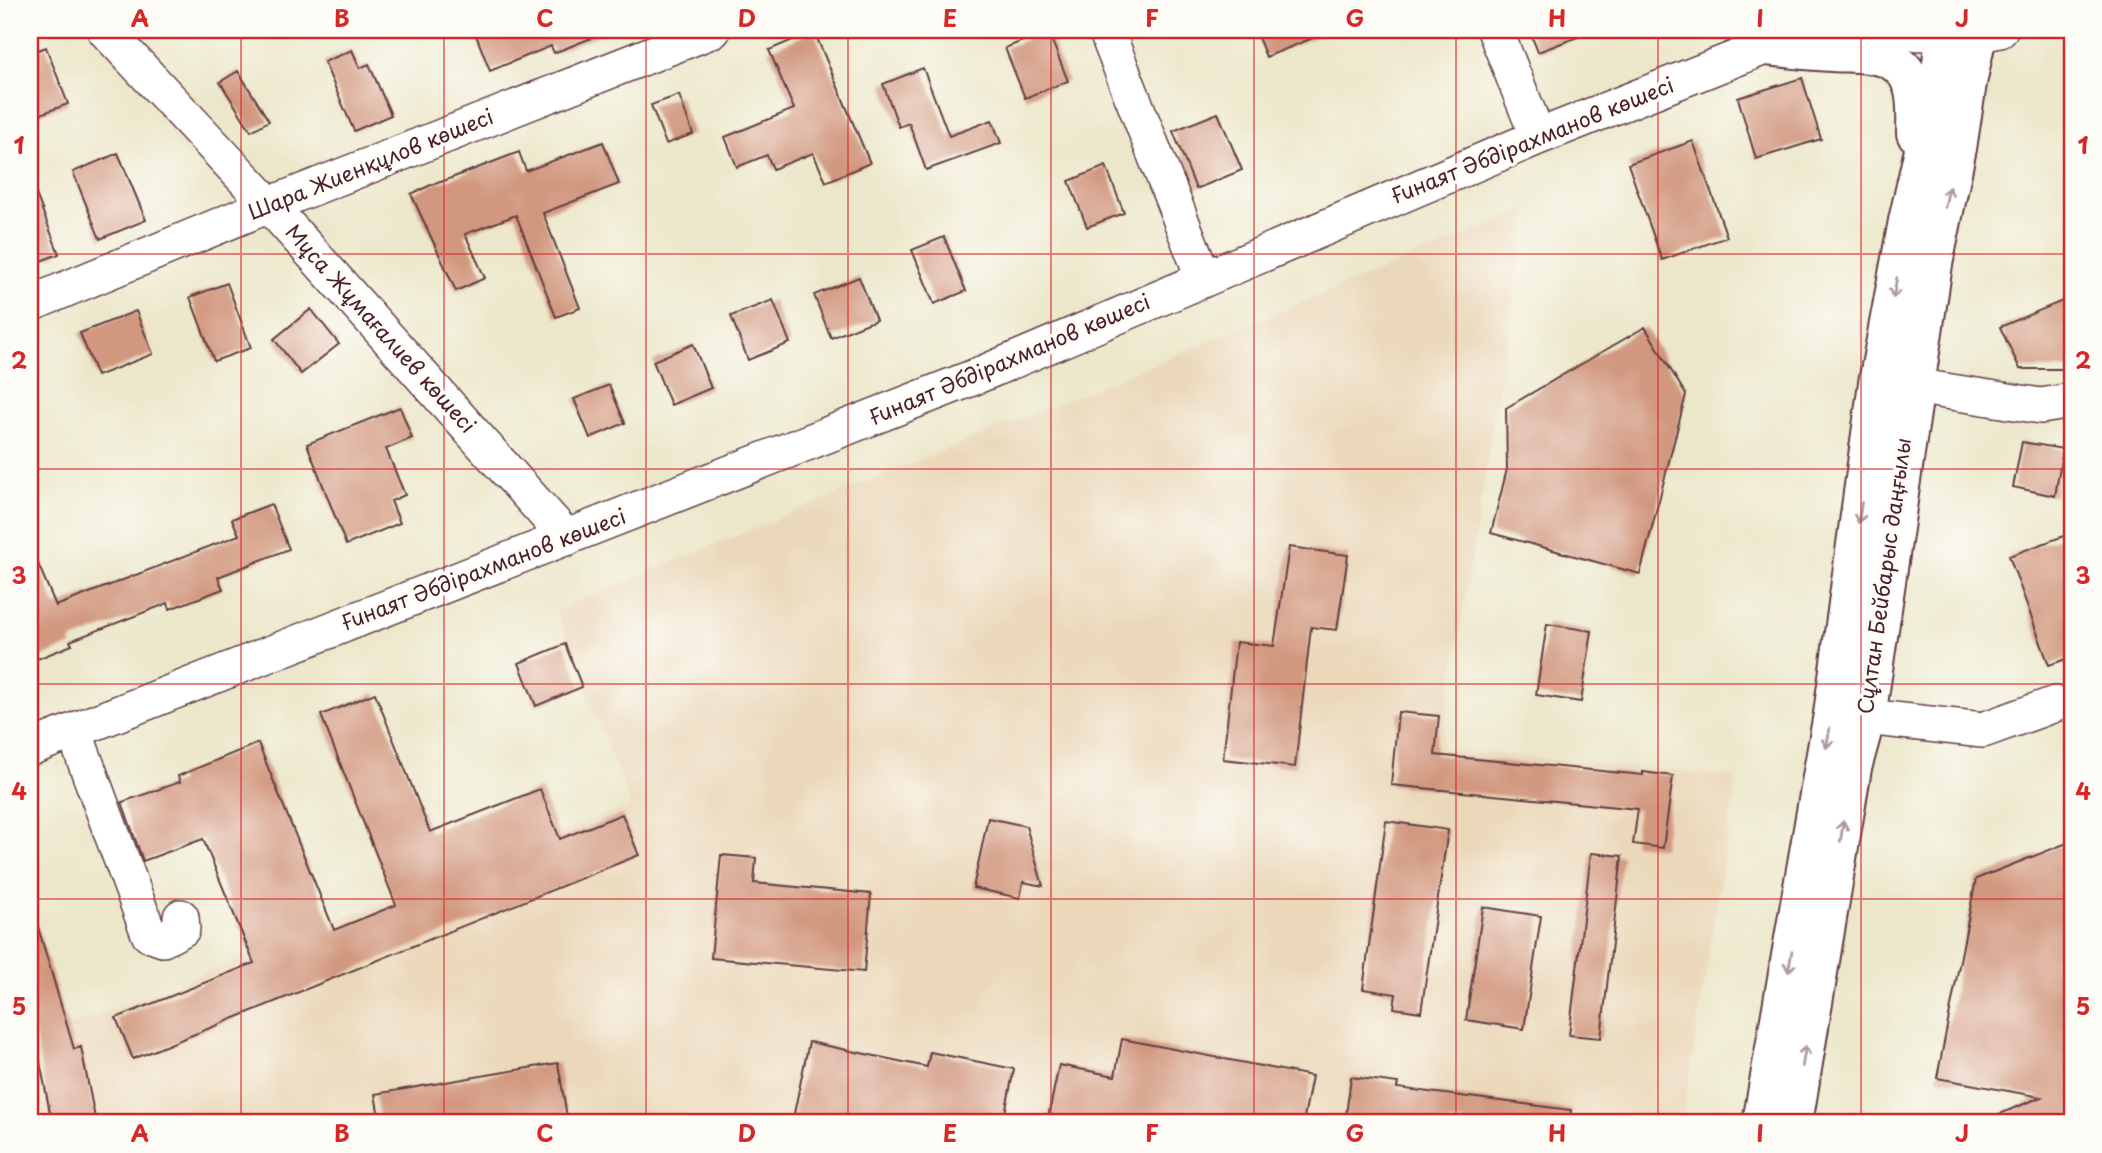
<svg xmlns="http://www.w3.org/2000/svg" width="2102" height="1153" viewBox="0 0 2102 1153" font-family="'Playpen Sans',sans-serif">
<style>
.built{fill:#ebd8ba}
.building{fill:#d2987f}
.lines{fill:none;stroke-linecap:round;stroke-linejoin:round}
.minor-casing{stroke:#623d43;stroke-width:38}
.major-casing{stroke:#623d43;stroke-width:42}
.minor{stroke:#fff;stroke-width:35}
.major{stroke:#fff;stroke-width:38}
.oneway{stroke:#ae9aa0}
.grid{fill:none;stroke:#d62828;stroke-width:2;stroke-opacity:0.55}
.labels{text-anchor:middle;stroke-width:7;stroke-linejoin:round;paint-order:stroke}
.street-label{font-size:21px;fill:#4a1f2b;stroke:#fdfcf7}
.neatline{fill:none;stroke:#d62828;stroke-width:2.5}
.grid-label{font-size:23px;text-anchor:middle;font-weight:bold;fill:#d62828}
</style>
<rect width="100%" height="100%" fill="#fdfcf7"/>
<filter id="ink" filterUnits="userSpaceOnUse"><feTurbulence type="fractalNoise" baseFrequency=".0143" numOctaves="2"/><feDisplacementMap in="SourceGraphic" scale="14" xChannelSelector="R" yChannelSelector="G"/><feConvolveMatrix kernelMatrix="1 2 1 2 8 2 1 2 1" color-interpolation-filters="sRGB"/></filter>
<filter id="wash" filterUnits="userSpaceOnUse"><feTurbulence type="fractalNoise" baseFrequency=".00686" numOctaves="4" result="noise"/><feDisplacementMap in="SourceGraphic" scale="28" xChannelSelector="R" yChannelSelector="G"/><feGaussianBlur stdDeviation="1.57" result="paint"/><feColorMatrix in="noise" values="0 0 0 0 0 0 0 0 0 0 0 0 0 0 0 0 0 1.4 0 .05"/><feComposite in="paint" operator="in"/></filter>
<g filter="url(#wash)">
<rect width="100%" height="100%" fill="#ece7ca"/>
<path class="built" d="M1527,210L1441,749L1737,777L1682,1123H30V1042L630,805L556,610Z"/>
<g id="blocks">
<path class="building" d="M474,30H609V31L554,53L551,46L490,71Z
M1255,30H1330V31L1266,57Z
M1529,30H1591V32L1538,52Z
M814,31L870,163L826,182L813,153L773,169L767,155L737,167L725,137L794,109L769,50Z
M1048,31L1068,81L1025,98L1005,48Z
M46,47L68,104L30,118V53Z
M352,50L360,68L369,64L391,115L354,131L324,62Z
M923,68L949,136L992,120L1001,143L926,170L909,123L899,127L883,84Z
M238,71L269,121L251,131L220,82Z
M1802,78L1821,139L1756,159L1738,98Z
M679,95L693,134L666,144L651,105Z
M1218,113L1242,170L1196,189L1173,131Z
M1693,141L1727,237L1662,260L1628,164Z
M603,142L619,184L543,213L580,308L556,317L516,215L465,234L485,278L456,291L411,194L440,181L441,182L519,152L526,171Z
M118,153L146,220L100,239L73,172Z
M1106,166L1124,213L1087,227L1069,181Z
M30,181H31L59,254L30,265Z
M944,237L966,291L934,304L912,250Z
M859,277L876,320L831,338L814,295Z
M227,283L251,348L214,361L190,297Z
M2072,297V369H2020L2000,327Z
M773,300L790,343L748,360L731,316Z
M311,309L339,344L301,374L274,339Z
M136,311L153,354L97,376L80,333Z
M1645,327L1686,395L1640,574L1491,533L1507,469L1506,408Z
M693,344L711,388L671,405L653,361Z
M609,385L625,423L590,438L574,399Z
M400,407L412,438L386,449L405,495L391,501L400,523L346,545L307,444Z
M2022,442L2063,449L2055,496L2013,487Z
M271,504L289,549L218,577L223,589L170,609L168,603L70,641L72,645L30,662V545L56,606L239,535L232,519Z
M2072,533V657L2049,665L2009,556Z
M1289,547L1348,555L1337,630L1311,627L1295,767L1223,759L1236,642L1274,646Z
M1547,624L1592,631L1581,702L1536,695Z
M565,644L582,687L536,706L519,663Z
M375,693L430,832L540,789L560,839L622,814L639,855L133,1059L116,1018L254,963L203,839L143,861L122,802L180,782L178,776L258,743L334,930L396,905L321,715Z
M1398,712L1439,716L1435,755L1643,775V772L1673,776L1663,848L1633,844L1638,809L1391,785Z
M988,818L1026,826L1043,886L1023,882L1020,898L973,888Z
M1386,821L1448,830L1421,1012L1394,1008L1396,994L1363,989Z
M2072,841V1123H1978L2041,1097L1937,1078L1976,879Z
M1591,853L1622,856L1601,1038L1569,1035Z
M721,855L756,858L754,883L871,894L864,972L711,958Z
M1483,907L1541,916L1524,1029L1466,1020Z
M35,917L74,1049L81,1047L96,1123H52L33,1026L30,1027V918Z
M1122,1039L1312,1076L1303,1123H1047L1059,1065L1115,1076Z
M809,1042L927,1067L930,1052L1014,1069L1003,1123H792Z
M558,1063L568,1123H380L375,1094Z
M1351,1077L1398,1083L1397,1088L1571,1110L1570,1123H1345Z"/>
</g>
</g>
<g filter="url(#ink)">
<use href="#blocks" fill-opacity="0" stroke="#623d43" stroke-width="2"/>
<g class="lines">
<defs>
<path id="minor" d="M105,30L269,205L567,538
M1106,30L1204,279
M1495,30L1538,137
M30,304L269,205L713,30
M1913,386L2041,406L2072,401
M1866,717L1983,730L2055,704
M74,731L149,934L163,939L182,929L181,917
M30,748L972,378L1538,137L1767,46L1847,30L1977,35L2000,30"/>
<path id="major" d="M1767,46C1789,48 1810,51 1832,52C1862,54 1899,49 1912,84C1918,100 1916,117 1916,133
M1762,1123L1833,714L1878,383L1908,221L1940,79L1946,30
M1793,1123L1852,768L1866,717L1933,264L1957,148L1967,83L1978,30"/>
</defs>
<use href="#minor" class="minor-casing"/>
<use href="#major" class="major-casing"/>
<use href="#minor" class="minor"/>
<use href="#major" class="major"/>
</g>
<defs><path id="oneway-shaft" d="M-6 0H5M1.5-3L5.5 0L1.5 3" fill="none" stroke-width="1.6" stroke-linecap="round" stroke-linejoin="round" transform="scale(1.75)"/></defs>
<g class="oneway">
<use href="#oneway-shaft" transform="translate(1947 197) rotate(-78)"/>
<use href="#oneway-shaft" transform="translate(1895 288) rotate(100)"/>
<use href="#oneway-shaft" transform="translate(1860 513) rotate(98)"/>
<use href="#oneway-shaft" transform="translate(1828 738) rotate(100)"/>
<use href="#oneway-shaft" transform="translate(1842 831) rotate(-81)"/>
<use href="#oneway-shaft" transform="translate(1790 962) rotate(100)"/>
<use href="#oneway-shaft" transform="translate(1804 1056) rotate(-81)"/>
</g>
</g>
<path class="grid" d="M241,30V1123M444,30V1123M646,30V1123M848,30V1123M1051,30V1123M1254,30V1123M1456,30V1123M1658,30V1123M1861,30V1123M30,254H2072M30,469H2072M30,684H2072M30,899H2072"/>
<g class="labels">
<g class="street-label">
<text transform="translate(1533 141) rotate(-22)" y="7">Ғинаят Әбдірахманов көшесі</text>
<text transform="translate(371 165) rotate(-22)" y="7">Шара Жиенқұлов көшесі</text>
<text transform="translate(380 329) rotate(48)" y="7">Мұса Жұмағалиев көшесі</text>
<text transform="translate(1010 360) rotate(-23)" y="7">Ғинаят Әбдірахманов көшесі</text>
<text transform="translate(484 570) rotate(-21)" y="7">Ғинаят Әбдірахманов көшесі</text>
<text transform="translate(1885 576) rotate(-82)" y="7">Сұлтан Бейбарыс даңғылы</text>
</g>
</g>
<rect width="2102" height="1153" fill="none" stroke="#fdfcf7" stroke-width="77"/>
<rect x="38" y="38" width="2026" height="1076" class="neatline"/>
<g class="grid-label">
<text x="140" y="27">A</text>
<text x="342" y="27">B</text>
<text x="545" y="27">C</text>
<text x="747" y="27">D</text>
<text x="950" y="27">E</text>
<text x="1152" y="27">F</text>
<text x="1355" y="27">G</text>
<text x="1557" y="27">H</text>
<text x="1760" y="27">I</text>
<text x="1962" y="27">J</text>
<text x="19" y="154">1</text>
<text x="2083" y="154">1</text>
<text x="19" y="369">2</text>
<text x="2083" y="369">2</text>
<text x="19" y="584">3</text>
<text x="2083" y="584">3</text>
<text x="19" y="800">4</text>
<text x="2083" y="800">4</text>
<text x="19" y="1015">5</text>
<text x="2083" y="1015">5</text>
<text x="140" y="1142">A</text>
<text x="342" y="1142">B</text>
<text x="545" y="1142">C</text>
<text x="747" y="1142">D</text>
<text x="950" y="1142">E</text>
<text x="1152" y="1142">F</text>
<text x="1355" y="1142">G</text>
<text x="1557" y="1142">H</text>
<text x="1760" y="1142">I</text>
<text x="1962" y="1142">J</text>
</g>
</svg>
